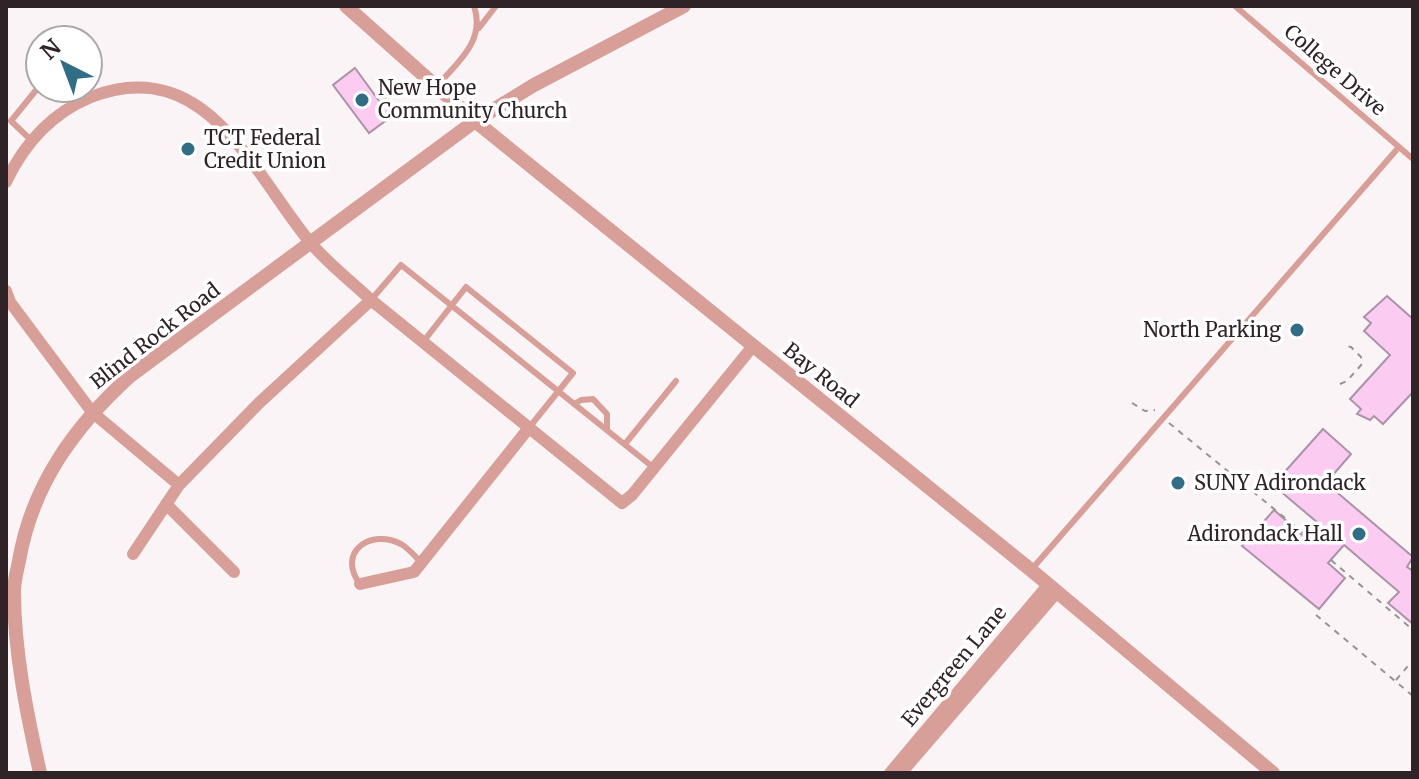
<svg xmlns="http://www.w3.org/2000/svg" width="1419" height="779" viewBox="0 0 1419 779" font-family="Merriweather,serif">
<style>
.building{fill:#fbcbf1;stroke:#ab92a6;stroke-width:2}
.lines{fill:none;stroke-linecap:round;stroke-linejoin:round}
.path{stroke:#9b9194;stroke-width:2;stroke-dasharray:6 6;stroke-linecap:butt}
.service{stroke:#d79f98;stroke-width:6}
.minor{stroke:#d79f98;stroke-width:12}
.tertiary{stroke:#d79f98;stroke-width:14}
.poi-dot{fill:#316d85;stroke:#fff;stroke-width:3}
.labels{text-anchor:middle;stroke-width:7;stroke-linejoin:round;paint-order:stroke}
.street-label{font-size:20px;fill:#302327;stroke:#fff}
.poi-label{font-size:20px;fill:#302327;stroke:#fff;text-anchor:start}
</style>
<rect width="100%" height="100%" fill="#fbf4f6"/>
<path class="building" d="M355,68L380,102L385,98L396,113L369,133L333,85Z
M1387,296L1413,319V392L1383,424L1374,416L1370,420L1357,414L1361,409L1350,399L1390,355L1364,331L1371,323L1364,317Z
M1323,429L1351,454L1326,483L1413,557L1407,567L1413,571V624L1388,603L1399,592L1344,545L1328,563L1345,578L1319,609L1242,546L1274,510L1306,538L1318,523L1273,485Z"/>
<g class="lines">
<path class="path" d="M1340,384L1347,381L1362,364L1361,357L1351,347L1345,346
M1132,403L1145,411L1155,410
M1169,423L1307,536
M1331,560L1413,630
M1316,615L1413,696
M1396,680L1413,660"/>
<path class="service" d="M1235,6L1413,159
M479,28L496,6
M436,87C457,63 486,41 474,6
M31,140L11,121L37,89
M371,300L401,265L654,468
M423,342L466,287L573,373L528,429
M574,404L581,400L593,399L607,414V430
M625,444L676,381
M1031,570L1399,147
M360,584C336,552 371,528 401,544C408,548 415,556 421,562"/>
<path class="minor" d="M6,182C24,144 52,113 91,97C205,53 252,171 309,241C327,263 351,281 371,300L259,403L179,485L133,554
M6,291L10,302L92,412L179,485
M371,300L622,503L632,495L753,346
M166,504L234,572
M360,584L414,572L528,429
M890,773L1048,585
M901,773L1057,592"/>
<path class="tertiary" d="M346,6L475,121L1031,570L1273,773
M40,773C27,714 14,652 14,591C14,581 17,571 19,561C32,485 74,427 130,376L475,121L534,85L684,6"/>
</g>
<g class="poi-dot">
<circle cx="362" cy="100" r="8"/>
<circle cx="188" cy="149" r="8"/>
<circle cx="1297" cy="330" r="8"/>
<circle cx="1178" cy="483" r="8"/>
<circle cx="1359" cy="534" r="8"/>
</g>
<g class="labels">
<g class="street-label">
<text transform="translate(1335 70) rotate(41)" y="7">College Drive</text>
<text transform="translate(155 336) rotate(-38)" y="7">Blind Rock Road</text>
<text transform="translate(821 375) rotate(39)" y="7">Bay Road</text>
<text transform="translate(954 666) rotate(-50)" y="7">Evergreen Lane</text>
</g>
<g class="poi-label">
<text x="378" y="95">New Hope<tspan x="378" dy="23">Community Church</tspan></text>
<text x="204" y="145">TCT Federal<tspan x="204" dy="23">Credit Union</tspan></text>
<text x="1281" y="337" text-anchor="end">North Parking</text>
<text x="1194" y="490">SUNY Adirondack</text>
<text x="1343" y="541" text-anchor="end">Adirondack Hall</text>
</g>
</g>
<rect width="1419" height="779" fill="none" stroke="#302327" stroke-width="16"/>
<g transform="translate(64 64) rotate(318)"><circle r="38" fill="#ffffff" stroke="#aca7a9" stroke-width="2"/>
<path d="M0-6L14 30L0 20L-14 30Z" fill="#316d85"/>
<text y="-12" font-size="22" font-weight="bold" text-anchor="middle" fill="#302327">N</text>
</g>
</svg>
